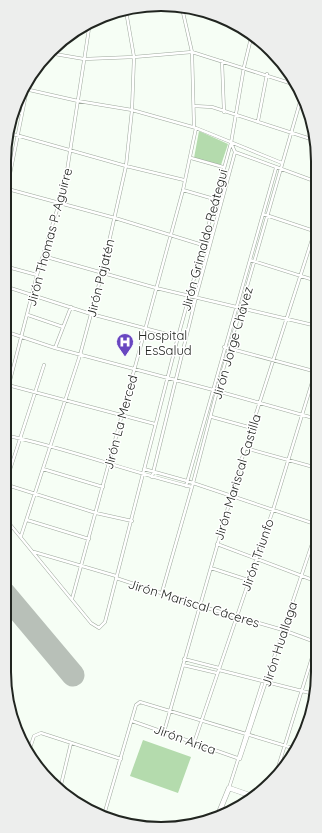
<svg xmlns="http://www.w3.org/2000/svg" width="322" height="833" viewBox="0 0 322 833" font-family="Quicksand,sans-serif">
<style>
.green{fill:#b4dbad}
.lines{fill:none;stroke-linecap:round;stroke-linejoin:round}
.runway{stroke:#b8c0b8;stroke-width:23}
.street-casing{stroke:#9ea89d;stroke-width:3.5}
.highway-casing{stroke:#9ea89d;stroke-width:5.5}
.street{stroke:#fff;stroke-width:2.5}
.highway{stroke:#fff;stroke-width:4.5}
.labels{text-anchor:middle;stroke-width:3;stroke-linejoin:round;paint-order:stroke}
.street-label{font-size:13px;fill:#212520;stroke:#fff}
.poi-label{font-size:13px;fill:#212520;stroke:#fff;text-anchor:start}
.rim{fill:none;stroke:#212520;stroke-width:2}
</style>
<rect width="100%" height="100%" fill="#f6fef5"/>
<path class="green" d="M199,131L228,144L221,165L194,158Z
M143,740L191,757L178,793L130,776Z"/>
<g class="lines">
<path class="runway" d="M4,593L73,675"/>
<defs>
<path id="street" d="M182,8L192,52L194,127
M49,53L84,59L134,57L192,52L296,85
M222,61L224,112
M25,89L78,101L132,110L196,128L282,163
M194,106L212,107L317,141
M12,111L21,113
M258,121L267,74
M9,133L126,166L184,180
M231,143L235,152
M235,152L317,182
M191,158L223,167
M4,188L115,218L209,247
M7,189L28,84
M183,190L221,201
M263,214L317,232
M43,256L156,288L317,326
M250,260L317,281
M4,266L37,275
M4,286L91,314L178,337
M28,315L63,327
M4,331L55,348L217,391L317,419
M224,347L317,372
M55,348L71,307
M4,384L155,424
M4,404L37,275L65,184L90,22
M212,417L252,428
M4,435C68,448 129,472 192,487
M245,448L317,468
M43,469L103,487
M144,469L187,481L318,525
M152,477L196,297L235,152
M4,484L96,513L132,521
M5,485L44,365
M186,486L276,168
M4,517L91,623L99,628L105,622L178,337L231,143L244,67L252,34
M27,520L89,539
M21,536L80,355L102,273L126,166L132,110L134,57L126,11
M217,544L318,582
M34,552L116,576
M211,568L248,580
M116,578L200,606L283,630L318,643
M162,592L192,487L217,391L302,95
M72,599L183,190L196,128
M184,659L219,668
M183,665L217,673
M219,670L314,694
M132,721L240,759L318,526
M164,732L245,448L317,224
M194,743L273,510L317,366
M29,751L34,736L41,733L121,759
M275,777L318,638
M229,788L263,681
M60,789L71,743
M104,815L136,705L140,702L296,749"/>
<path id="highway" d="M218,815L229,788L255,797"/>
</defs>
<use href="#street" class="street-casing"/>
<use href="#highway" class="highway-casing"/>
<use href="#street" class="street"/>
<use href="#highway" class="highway"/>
</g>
<defs>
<symbol id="hospital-pin" viewBox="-11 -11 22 30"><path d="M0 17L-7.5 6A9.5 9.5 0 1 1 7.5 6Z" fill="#6847c0" stroke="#fff"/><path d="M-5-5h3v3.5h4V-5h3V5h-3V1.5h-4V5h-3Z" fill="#fff"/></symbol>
</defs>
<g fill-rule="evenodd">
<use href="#hospital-pin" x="115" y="332" width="20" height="27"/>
</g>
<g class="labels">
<g class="street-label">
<text transform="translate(49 237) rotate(-75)" y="5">Jirón Thomas P. Aguirre</text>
<text transform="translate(204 240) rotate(-75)" y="5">Jirón Grimaldo Reátegui</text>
<text transform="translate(100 278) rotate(-76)" y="5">Jirón Pajatén</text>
<text transform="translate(232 343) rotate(-74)" y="5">Jirón Jorge Chávez</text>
<text transform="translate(120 422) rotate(-75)" y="5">Jirón La Merced</text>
<text transform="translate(237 477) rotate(-73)" y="5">Jirón Mariscal Castilla</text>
<text transform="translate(257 555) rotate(-71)" y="5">Jirón Triunfo</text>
<text transform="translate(194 603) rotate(17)" y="5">Jirón Mariscal Cáceres</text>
<text transform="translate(279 644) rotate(-72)" y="5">Jirón Huallaga</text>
<text transform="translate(185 739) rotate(20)" y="5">Jirón Arica</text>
</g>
<g class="poi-label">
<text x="138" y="340">Hospital<tspan x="138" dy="15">I EsSalud</tspan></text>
</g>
</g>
<path d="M0 0H322V833H0ZM161 11H161A150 150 0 0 1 311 161V672A150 150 0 0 1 161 822H161A150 150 0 0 1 11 672V161A150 150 0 0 1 161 11Z" fill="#edeeed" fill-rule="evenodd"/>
<path class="rim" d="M161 11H161A150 150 0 0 1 311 161V672A150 150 0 0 1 161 822H161A150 150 0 0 1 11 672V161A150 150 0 0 1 161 11Z"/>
</svg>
